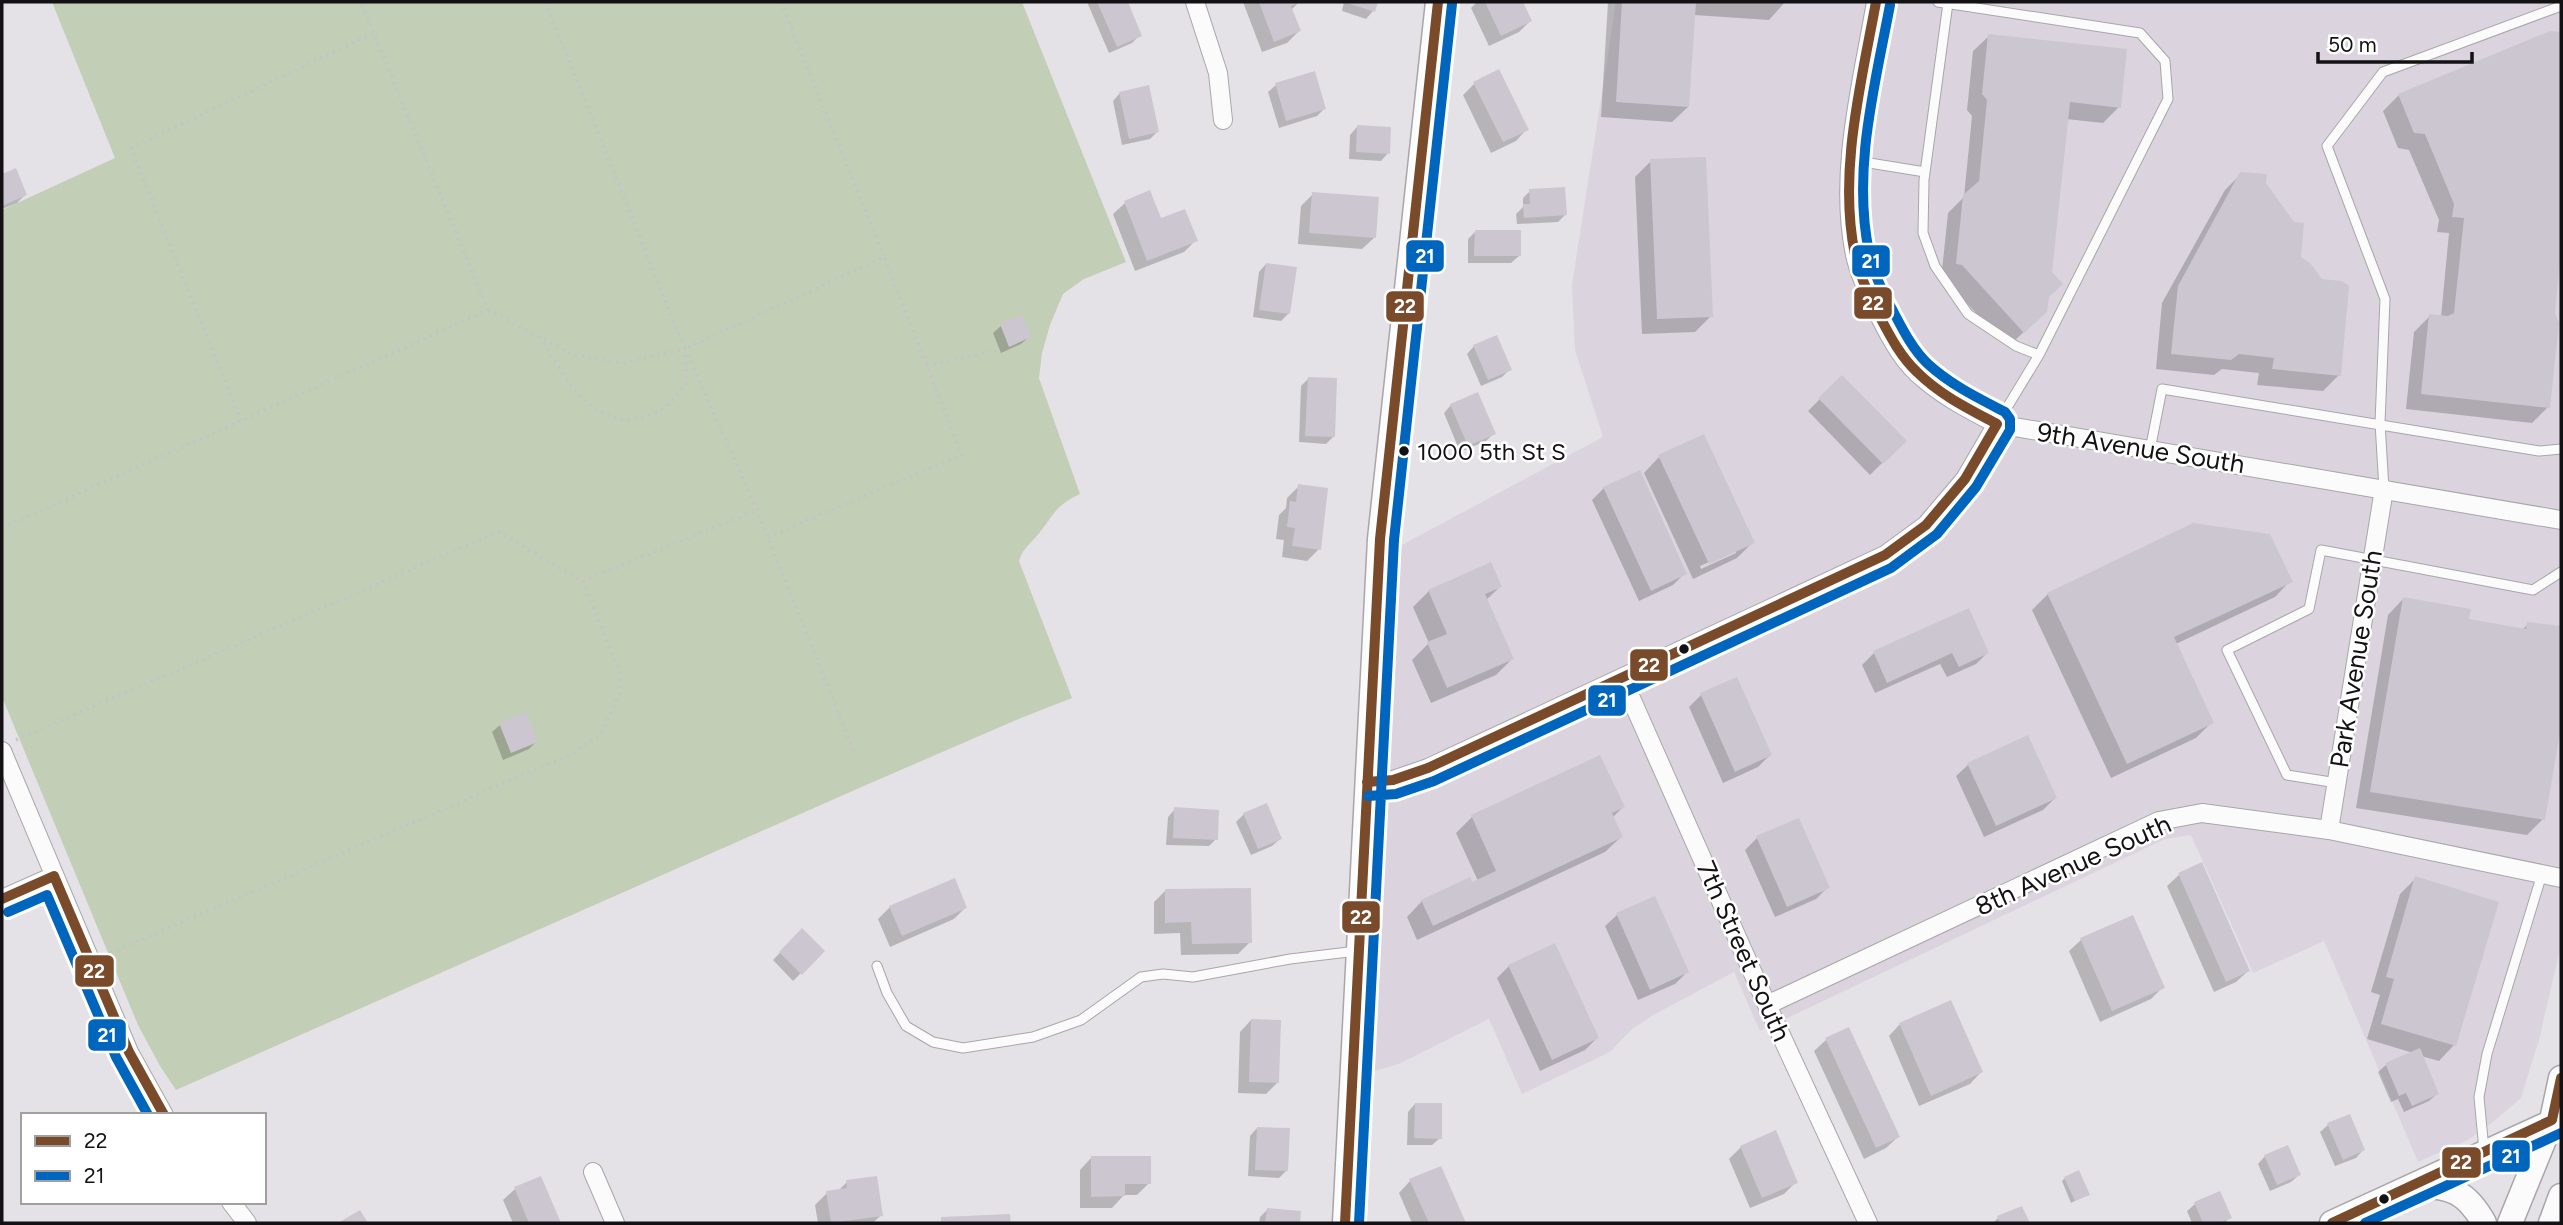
<svg xmlns="http://www.w3.org/2000/svg" width="2563" height="1225" viewBox="0 0 2563 1225" font-family="Figtree,sans-serif">
<style>
.built{fill:#dbd4de}
.green{fill:#c3ceb7}
.shadow{fill:#0003;fill-rule:evenodd}
.building{fill:#ccc6d1}
.lines{fill:none;stroke-linecap:round;stroke-linejoin:round}
.lane-casing{stroke:#a8a6a9;stroke-width:11}
.street-casing{stroke:#a8a6a9;stroke-width:20}
.secondary-casing{stroke:#a8a6a9;stroke-width:27}
.path{stroke:#c5c3c5;stroke-width:3.5;stroke-dasharray:2 5;stroke-linecap:butt}
.lane{stroke:#fbfbfb;stroke-width:9}
.street{stroke:#fbfbfb;stroke-width:18}
.secondary{stroke:#fbfbfb;stroke-width:24}
.bus-1-casing{stroke:#fff;stroke-width:16}
.bus-2-casing{stroke:#fff;stroke-width:16}
.bus-1{stroke:#7a4b2a;stroke-width:10}
.bus-2{stroke:#0065bd;stroke-width:10}
.bus-dot{fill:#131114;stroke:#fff;stroke-width:2.5}
.labels{text-anchor:middle;stroke-width:5;stroke-linejoin:round;paint-order:stroke}
.bus-label{font-size:24px;fill:#131114;stroke:#fff;text-anchor:start}
.street-label{font-size:26px;fill:#131114;stroke:#fff}
.line-badge{stroke:#fff;stroke-width:2.5}
.badge-label{font-size:19px;text-anchor:middle;font-weight:bold;fill:#fff}
</style>
<rect width="100%" height="100%" fill="#e5e2e7"/>
<path class="built" d="M1616,2H2561V945L2539,1040L2521,1098L2493,1122L2468,1140L2418,1162L2324,941L2253,973L2191,835L2165,839L1760,1031L1734,972L1655,1014L1632,1029L1610,1052L1522,1094L1489,1019L1399,1064L1375,1071L1398,547L1603,437L1575,350L1572,285Z"/>
<path class="green" d="M52,2H1022L1126,262L1084,279L1063,294L1050,325L1042,353L1039,378L1080,494C1052,507 1054,517 1035,538C1027,547 1023,549 1019,561L1072,698L1021,718L866,785L176,1090L160,1066L138,1025L2,697V210L115,158Z"/>
<path class="shadow" d="M1087,2H1126L1140,35L1132,43L1109,53Z
M1243,2H1299L1291,10L1299,31L1287,43L1262,52Z
M1344,2H1376L1373,11L1366,19L1342,11Z
M1477,2H1521L1530,21L1519,32L1489,46L1471,8Z
M1608,2H1785L1769,20L1694,15L1688,107L1672,122L1601,117Z
M2551,33L2561,34V233L2553,313L2548,407L2532,423L2406,409L2414,332L2430,316L2441,317L2449,233L2437,232L2439,220L2409,150L2398,148L2383,111L2399,95Z
M1989,36L2119,107L2103,123L2066,119L2047,298L2029,327L2008,347L1946,281L1941,280L1948,213L1964,197L1972,116L1967,110L1973,51Z
M1474,84L1527,129L1516,141L1491,153L1463,95Z
M1276,85L1324,109L1317,116L1279,128L1268,92Z
M1120,93L1157,132L1150,139L1122,145L1113,101Z
M1357,127L1388,153L1381,161L1349,159L1350,135Z
M1651,161L1711,316L1695,332L1642,334L1635,177Z
M15,171L25,195L17,203L2,209V176Z
M2241,174L2264,184L2299,258L2339,375L2323,391L2257,385L2259,373L2222,369L2214,375L2156,369L2162,303L2225,190Z
M1530,191L1566,214L1558,222L1517,224L1516,214L1523,207V198Z
M1313,194L1374,238L1362,249L1298,244L1301,206Z
M1125,203L1160,220L1196,240L1184,252L1135,271L1113,214Z
M1476,231L1519,256L1511,263H1468V239Z
M1266,264L1289,313L1281,321L1253,317L1259,272Z
M1021,317L1029,337L1021,344L1001,353L993,333L1001,326Z
M1474,346L1510,369L1502,377L1481,386L1467,354Z
M1842,377L1904,441L1870,475L1808,411Z
M1309,378L1334,436L1326,444L1299,442L1301,386Z
M1451,405L1494,433L1486,441L1460,452L1444,413Z
M1659,457L1753,542L1737,558L1693,579L1644,473ZM1736,550V553L1701,569L1700,566Z
M1299,486L1319,549L1307,561L1282,557L1284,540L1276,539L1279,515L1286,508L1287,498Z
M1604,488L1685,573L1673,585L1639,601L1592,500Z
M2290,581L2275,597L2176,644L2212,722L2196,738L2111,778L2032,610L2048,594Z
M1500,587L1486,600L1512,659L1496,675L1431,703L1412,660L1429,643L1413,607L1429,591Z
M2403,599L2467,620L2522,630L2528,624L2561,628V717L2543,819L2527,835L2356,808L2388,615Z
M1968,611L1987,653L1976,664L1947,677L1940,664L1875,693L1862,665L1874,653Z
M1736,679L1770,755L1758,767L1723,783L1689,707L1701,695Z
M500,725L536,742L529,749L503,760L492,732Z
M1600,757L1623,807L1612,818L1621,837L1605,852L1417,940L1407,917L1422,901L1478,881L1456,833L1472,817Z
M1968,765L2055,798L2043,810L1984,837L1956,776Z
M1175,809L1216,839L1209,846L1166,845L1168,817Z
M1244,814L1280,839L1272,846L1251,855L1236,822Z
M1757,838L1828,887L1816,899L1775,917L1745,850Z
M2201,865L2248,971L2236,982L2214,992L2167,886L2179,875Z
M2416,878L2454,1045L2439,1061L2421,1056L2437,1094L2429,1101L2404,1112L2398,1099L2391,1102L2378,1072L2386,1065L2413,1053L2367,1039L2380,995L2371,992L2400,894Z
M1166,890L1250,942L1238,954L1181,955L1180,933L1154,934V902Z
M890,907L965,908L954,919L890,947L878,919Z
M1617,915L1687,972L1675,984L1638,1000L1605,926Z
M2132,917L2163,987L2151,999L2100,1022L2069,951L2081,940Z
M802,930L823,951L793,981L773,960Z
M1509,966L1597,1038L1585,1050L1540,1071L1497,978Z
M1251,1020L1278,1082L1266,1094L1238,1093L1240,1032Z
M1900,1024L1981,1072L1970,1084L1919,1106L1889,1036Z
M1826,1040L1898,1137L1886,1148L1864,1159L1814,1051Z
M1415,1104L1440,1138L1432,1145H1407L1408,1112Z
M2328,1125L2363,1150L2356,1158L2335,1166L2320,1132Z
M1257,1128L1287,1170L1279,1178L1248,1176L1250,1136Z
M1741,1147L1796,1182L1784,1194L1750,1208L1729,1159Z
M2265,1156L2299,1175L2291,1182L2270,1191L2258,1164Z
M1091,1158L1149,1183L1137,1195H1124L1112,1208H1080V1170Z
M1440,1168L1464,1223H1412L1399,1193L1410,1181Z
M540,1178L559,1223H513L503,1200L515,1189Z
M2065,1178L2088,1194L2071,1203L2062,1181Z
M847,1182L881,1215L873,1223H818L815,1205L827,1193L838,1191Z
M2195,1204L2230,1217L2224,1223H2192L2187,1211Z
M2021,1208L2028,1223H1993L1998,1218Z
M1267,1210L1299,1213L1298,1223H1259L1260,1217Z"/>
<path class="building" d="M1097,2H1128L1142,36L1117,47Z
M1259,2H1302L1291,6L1301,31L1274,42Z
M1344,2H1378L1375,12Z
M1485,2H1523L1532,21L1501,36Z
M1622,2H1696L1689,107L1616,102Z
M2550,31L2561,32V251L2555,313L2559,323L2550,408L2421,394L2429,314L2448,316L2454,313L2464,218L2452,217L2454,204L2425,134L2414,133L2398,94Z
M1988,34L2127,49L2121,108L2070,102L2052,272L2063,284L2049,297L2047,312L2024,333L1962,265L1956,264L1963,195L1979,181L1987,100L1982,94Z
M1499,69L1529,130L1503,142L1473,82Z
M1315,71L1326,109L1286,121L1275,83Z
M1149,85L1159,132L1129,139L1119,92Z
M1357,125L1391,127L1390,154L1356,152Z
M1706,157L1713,317L1657,319L1650,159Z
M16,168L27,195L2,206V174Z
M2240,172L2267,174L2266,183L2294,222L2304,223L2301,257L2310,263L2322,279L2342,281L2349,286L2341,376L2272,369L2274,358L2239,354L2231,360L2171,354L2178,286Z
M1565,187L1567,215L1524,218L1523,204H1530L1529,189Z
M1150,190L1161,218L1185,209L1198,241L1147,261L1124,201Z
M1312,192L1379,197L1376,238L1309,233Z
M1475,230H1521V256H1474Z
M1266,263L1297,267L1290,314L1259,310Z
M1022,315L1031,337L1009,347L1000,324Z
M1497,335L1512,370L1488,380L1473,345Z
M1842,375L1907,441L1883,464L1818,398Z
M1308,377L1337,378L1335,437L1305,436Z
M1478,392L1496,434L1468,446L1450,404Z
M1704,434L1755,543L1709,564L1658,455Z
M1640,470L1687,574L1651,591L1603,487Z
M1298,484L1328,488L1321,550L1292,546L1295,528L1287,527L1290,501L1296,502Z
M2193,523L2270,534L2293,582L2174,637L2214,723L2127,764L2047,593Z
M1491,562L1502,587L1485,594L1514,659L1447,688L1427,642L1447,634L1428,590Z
M2403,597L2471,609L2469,619L2526,629L2527,622L2561,626V727L2545,820L2370,792Z
M1969,608L1989,653L1959,667L1952,653L1887,683L1873,651Z
M1737,677L1772,755L1735,772L1700,693Z
M526,712L538,742L511,753L499,723Z
M2028,735L2057,798L1996,826L1967,763Z
M1600,755L1625,807L1612,813L1623,837L1433,926L1421,900L1470,877L1472,882L1496,871L1471,815Z
M1267,803L1282,839L1258,849L1243,813Z
M1174,807L1219,810L1218,840L1173,838Z
M1799,818L1830,888L1787,907L1756,836Z
M2202,862L2250,971L2226,982L2178,873Z
M2415,876L2499,902L2456,1046L2381,1024L2394,979L2386,977Z
M955,878L967,908L902,936L889,906Z
M1251,888L1252,943L1192,944L1191,922L1165,923V889Z
M1655,896L1689,972L1650,990L1616,913Z
M2133,915L2165,988L2112,1011L2080,938Z
M802,928L825,951L802,975L779,952Z
M1555,943L1599,1038L1552,1060L1508,965Z
M1951,1000L1983,1072L1931,1096L1899,1023Z
M1251,1019L1281,1020L1279,1083L1249,1082Z
M1849,1027L1900,1137L1876,1148L1825,1038Z
M2420,1048L2439,1094L2412,1106L2406,1093L2399,1096L2385,1063Z
M1415,1103H1442V1139L1414,1138Z
M2350,1114L2365,1150L2343,1160L2327,1123Z
M1257,1127L1290,1128L1288,1171L1255,1170Z
M1776,1130L1798,1183L1762,1198L1740,1146Z
M2288,1145L2301,1175L2277,1185L2264,1155Z
M1091,1156H1151V1184H1125V1196L1091,1197Z
M1441,1166L1466,1223H1429L1409,1179Z
M2079,1170L2090,1195L2075,1201L2064,1177Z
M541,1176L561,1223H529L514,1187Z
M877,1176L883,1216L831,1223L826,1191L847,1188L846,1180Z
M2220,1191L2232,1218L2219,1223H2203L2194,1202Z
M2022,1206L2030,1223H2000L1997,1216Z
M1267,1208L1301,1211L1300,1223H1265Z
M360,1210L368,1223H338Z
M1010,1214L1011,1223H941V1217Z"/>
<g class="lines">
<defs>
<path id="lane" d="M1938,2L2140,33L2165,61L2168,99L2039,355L1997,424
M1948,3L1924,180L1923,233L1935,266L1968,314L2016,346L2039,355
M1851,160L1925,172
M2150,450L2162,389L2539,451L2561,449
M2384,489L2380,423L2385,299L2327,146L2383,72L2561,6
M2337,783L2287,775L2227,650L2309,609L2321,550L2533,590L2561,572
M877,966L887,993L906,1026L933,1042L963,1048L1033,1037L1081,1020L1141,977L1163,974L1193,977L1290,959L1357,951
M2484,1150L2479,1097L2487,1054L2542,874"/>
<path id="street" d="M1195,2L1218,73L1223,120
M1876,2C1862,83 1838,173 1855,255C1860,277 1871,300 1881,319C1892,341 1905,364 1924,379C1946,398 1972,411 1997,424L2561,520
M1622,678L1767,1005L1868,1223
M2,751L129,1052L164,1115
M1367,782L1393,780L1428,768L1885,555L1926,525L1965,479L1997,424
M2329,830L2384,489
M2,899L54,876
M1767,1005L2159,821L2202,813L2329,830L2561,878
M593,1172L615,1223
M231,1202L247,1223"/>
<path id="secondary" d="M2416,1186C2450,1185 2467,1192 2484,1223
M1345,1223L1380,539L1438,2
M2332,1223L2561,1118
M2510,1223L2552,1120L2561,1078
M2551,1223L2561,1196"/>
</defs>
<use href="#lane" class="lane-casing"/>
<use href="#street" class="street-casing"/>
<use href="#secondary" class="secondary-casing"/>
<path class="path" d="M545,2L685,349L884,257L962,455L768,537
M781,2L884,256
M488,310L572,354L622,363L685,349L757,510L854,752
M540,337C567,381 597,441 659,411C669,406 678,393 686,385L685,351
M927,366L996,350
M241,421L131,148L374,33
M2,528L488,310L361,2
M583,581L757,510
M16,740L498,532L583,581L620,673L619,694L602,733L572,754L108,954"/>
<use href="#lane" class="lane"/>
<use href="#street" class="street"/>
<use href="#secondary" class="secondary"/>
<defs>
<path id="bus-1" d="M1367,782L1393,780L1428,768L1885,555L1926,525L1965,479L1997,424C1969,409 1940,395 1917,372C1901,357 1891,338 1881,319C1871,299 1860,278 1855,255C1838,172 1861,84 1876,2
M2,899L54,876L129,1052L164,1115
M1345,1223L1380,539L1438,2
M2332,1223L2552,1120L2561,1078"/>
<path id="bus-2" d="M1368,796L1396,794L1434,781L1891,568L1937,534L1976,487L2010,430V419L2005,412C1978,398 1951,385 1928,364C1913,350 1903,330 1893,311C1883,293 1873,273 1869,252C1852,170 1875,85 1890,5
M8,912L47,895L116,1057L148,1115
M1359,1223L1394,540L1452,4
M2365,1223L2561,1133"/>
</defs>
<use href="#bus-1" class="bus-1-casing"/>
<use href="#bus-2" class="bus-2-casing"/>
<use href="#bus-1" class="bus-1"/>
<use href="#bus-2" class="bus-2"/>
</g>
<g class="bus-dot">
<circle cx="1404" cy="451" r="6"/>
<circle cx="1684" cy="649" r="6"/>
<circle cx="2384" cy="1199" r="6"/>
</g>
<g class="labels">
<g class="bus-label">
<text x="1417" y="460">1000 5th St S</text>
</g>
<g class="street-label">
<text transform="translate(2141 448) rotate(9)" y="9">9th Avenue South</text>
<text transform="translate(2356 659) rotate(-81)" y="9">Park Avenue South</text>
<text transform="translate(2073 865) rotate(-24)" y="9">8th Avenue South</text>
<text transform="translate(1744 951) rotate(66)" y="9">7th Street South</text>
</g>
</g>
<g class="line-badge">
<rect x="1405" y="239" width="40" height="34" rx="7" fill="#0065bd"/>
<rect x="1851" y="244" width="40" height="34" rx="7" fill="#0065bd"/>
<rect x="1853" y="286" width="40" height="34" rx="7" fill="#7a4b2a"/>
<rect x="1385" y="290" width="40" height="33" rx="7" fill="#7a4b2a"/>
<rect x="1629" y="648" width="40" height="34" rx="7" fill="#7a4b2a"/>
<rect x="1587" y="684" width="40" height="33" rx="7" fill="#0065bd"/>
<rect x="1341" y="900" width="40" height="34" rx="7" fill="#7a4b2a"/>
<rect x="74" y="954" width="41" height="34" rx="7" fill="#7a4b2a"/>
<rect x="87" y="1018" width="40" height="34" rx="7" fill="#0065bd"/>
<rect x="2491" y="1139" width="40" height="34" rx="7" fill="#0065bd"/>
<rect x="2441" y="1146" width="41" height="33" rx="7" fill="#7a4b2a"/>
</g>
<g class="badge-label">
<text x="1425" y="263">21</text>
<text x="1871" y="268">21</text>
<text x="1873" y="310">22</text>
<text x="1405" y="313">22</text>
<text x="1649" y="672">22</text>
<text x="1607" y="707">21</text>
<text x="1361" y="924">22</text>
<text x="94" y="978">22</text>
<text x="107" y="1042">21</text>
<text x="2511" y="1163">21</text>
<text x="2461" y="1169">22</text>
</g>
<rect width="2563" height="1225" fill="none" stroke="#131114" stroke-width="7"/>
<rect x="21" y="1113" width="245" height="91" fill="#ffffff" stroke="#a1a0a1" stroke-width="2"/>
<rect x="35" y="1136" width="35" height="10" fill="#7a4b2a" stroke="#a1a0a1" stroke-width="2"/>
<text x="84" y="1148" font-size="21" fill="#131114">22</text>
<rect x="35" y="1171" width="35" height="10" fill="#0065bd" stroke="#a1a0a1" stroke-width="2"/>
<text x="84" y="1183" font-size="21" fill="#131114">21</text>
<path d="M2318 52v10h154v-10" fill="none" stroke="#131114" stroke-width="3.5"/>
<text x="2328" y="52" font-size="21" fill="#131114" stroke="#ffffff" stroke-width="5" paint-order="stroke">50 m</text>
</svg>
